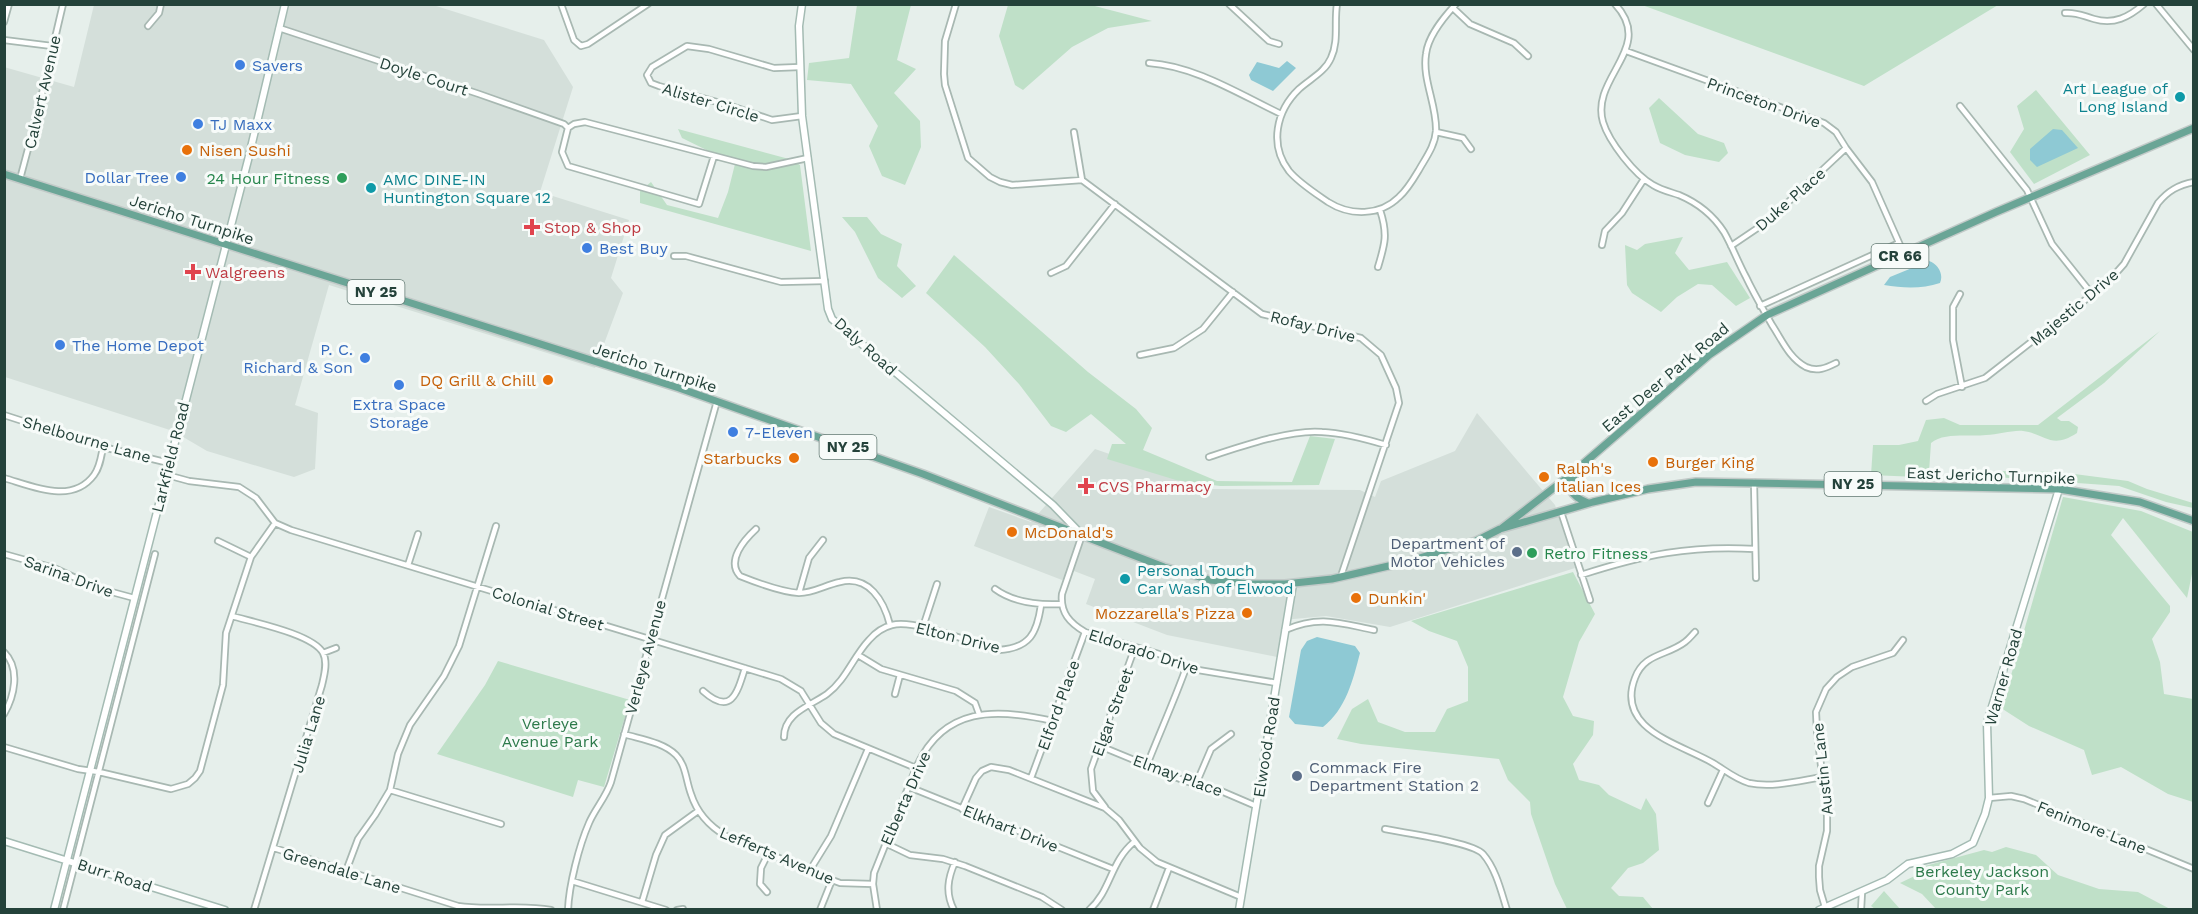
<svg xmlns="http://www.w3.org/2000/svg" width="2198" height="914" viewBox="0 0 2198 914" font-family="'Work Sans',sans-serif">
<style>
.built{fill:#d4dfda}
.green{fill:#bfe0c8}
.water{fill:#8ec9d4}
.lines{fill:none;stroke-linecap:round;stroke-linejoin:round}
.street-casing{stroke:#a8b8b2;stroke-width:8}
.secondary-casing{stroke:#a4bbb3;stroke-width:9}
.primary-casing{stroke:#c2cac8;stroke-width:10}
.street{stroke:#fff;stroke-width:4.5}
.secondary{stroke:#fff;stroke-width:6}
.primary{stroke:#6aa596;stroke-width:7}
.shop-dot{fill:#3f7fe0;stroke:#f7fbf9;stroke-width:2}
.culture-dot{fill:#0f9aa8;stroke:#f7fbf9;stroke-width:2}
.food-dot{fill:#e8710a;stroke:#f7fbf9;stroke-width:2}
.leisure-dot{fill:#2e9e5b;stroke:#f7fbf9;stroke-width:2}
.health-dot{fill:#e0444e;stroke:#f7fbf9;stroke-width:2}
.service-dot{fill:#5c6f8a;stroke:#f7fbf9;stroke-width:2}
.labels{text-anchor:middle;stroke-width:6;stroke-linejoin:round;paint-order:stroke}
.shield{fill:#f7fbf9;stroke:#637a73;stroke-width:1.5}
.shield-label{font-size:15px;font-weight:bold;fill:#24423a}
.shop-label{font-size:16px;fill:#366cbe;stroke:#f7fbf9;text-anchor:start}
.street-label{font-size:16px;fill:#24423a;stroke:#f7fbf9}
.culture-label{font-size:16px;fill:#0d838f;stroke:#f7fbf9;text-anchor:start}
.food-label{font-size:16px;fill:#c56008;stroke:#f7fbf9;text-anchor:start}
.leisure-label{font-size:16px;fill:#27864d;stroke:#f7fbf9;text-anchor:end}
.health-label{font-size:16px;fill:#be3a42;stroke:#f7fbf9;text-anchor:start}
.service-label{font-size:16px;fill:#4e5e75;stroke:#f7fbf9;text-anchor:end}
.park-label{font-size:16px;fill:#2d7a4b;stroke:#f7fbf9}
</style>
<rect width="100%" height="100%" fill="#e6efeb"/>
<path class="built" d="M94,5H433L544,40L573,87L540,192L629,220L611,278L623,293L595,368L329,285L295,405L318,413L315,469L294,477L207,451L173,431L5,377L4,67L74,87Z
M1477,413L1555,505L1575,568L1390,627L1326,616L1283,620L1277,657L1167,635L1086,604L1095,579L1074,571L1062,580L974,546L989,507L1031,522L1095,449L1211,489L1360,490L1375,497L1381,481L1455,451Z"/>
<path class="green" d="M857,5H911L897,60L916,69L894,93L920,121L921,147L905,185L882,176L869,146L878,126L851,84L807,80L809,63L849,58Z
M1008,5H1091L1152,21L1108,28L1072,47L1023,90L1015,85L999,36Z
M1642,5H1998L1864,86Z
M2036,90L2090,155L2034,184L2010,152L2024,129L2017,106Z
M1659,98L1698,134L1724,143L1728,153L1719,162L1685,155L1660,143L1649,108Z
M678,129L789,159L800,165L811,251L640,203V191L651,182L667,205L718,218L728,192L735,164L682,138Z
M842,217H867L881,234L902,244L897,266L916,286L902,298L878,278L855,232Z
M1683,237L1675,253L1689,270L1727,262L1750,298L1736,306L1712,285L1698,284L1677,297L1661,312L1632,293L1627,285L1625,245L1637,250L1645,244Z
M954,255L1088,372L1136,409L1152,428L1143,450L1217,481L1292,482L1310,436L1335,439L1319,485L1220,486L1176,480L1107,459L1112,444H1126L1091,414L1066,432L1051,426L1019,384L985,347L926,293Z
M2160,331L2104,383L2057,418L2061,421H2069L2078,427L2077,433C2051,450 2046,434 2023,431C2012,430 1998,435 1986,435C1970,437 1944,432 1931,443L1929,472L1917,477L1871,475L1873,445H1899L1918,441L1926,420L1944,418L1960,425H2038Z
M2007,471L2059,472L2128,481L2147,489L2193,503V508L2166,502L2119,486L1981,476L1974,475L1973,473Z
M2063,497L2141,511L2193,532V569L2187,598L2123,518L2111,535L2170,606V612L2152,639L2160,662L2164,694L2193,699V802L2168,794L2121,767L2092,775L2084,750L2029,726L2001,708L1999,698L2005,696Z
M1573,572L1595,614L1579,642L1563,697L1573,716L1594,721L1593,735L1573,764L1579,780L1599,785L1609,795L1641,810L1646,798L1656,814L1659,850L1643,863L1628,868L1611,888L1619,896L1643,897L1653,909H1567L1555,884L1531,814L1530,802L1508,780L1499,759L1361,744L1337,739L1352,709L1368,699L1378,722L1405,732H1435L1447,709L1468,701V667L1457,641L1429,631L1411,621Z
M498,661L630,700L604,787L578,780L573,797L437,754L485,685Z
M2006,847L2036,855L2058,875L2099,889L2138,892L2170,909H1936L1922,894L1900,883L1923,872L1921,867L1984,850L1992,852Z
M1884,891L1900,909H1875L1871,906Z"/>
<path class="water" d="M1287,61L1296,68L1273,91L1251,80L1249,75L1257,62L1279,68Z
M2053,129L2062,130L2078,148L2037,167L2030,160V149Z
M1929,261C1938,264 1944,274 1940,283C1922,289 1903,288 1884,285L1890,277Z
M1317,637L1355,646L1360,653C1353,680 1346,709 1323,727L1295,724L1289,717L1301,650L1307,641Z"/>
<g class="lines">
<defs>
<path id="street" d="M561,4L574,40L581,46L588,44L648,4
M956,4L945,41L944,74L945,85L968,158L990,177L1000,182L1012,185L1082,180L1262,314L1361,338L1381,355L1396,388L1399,403L1341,576
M1229,4L1269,41L1279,44
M1337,4C1334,22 1339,41 1331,58C1325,72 1310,79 1299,89C1276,111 1269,145 1289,171C1299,183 1315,193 1328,202C1350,216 1380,216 1399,197C1408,189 1414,178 1420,168C1427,156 1435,145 1436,131C1437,105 1422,80 1426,54C1428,36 1443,18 1456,4
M1615,4C1656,48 1590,77 1603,122C1609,142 1635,175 1653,185C1661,190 1670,192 1679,195C1698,203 1713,215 1724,232C1732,246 1738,262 1746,277C1754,294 1763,309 1772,325C1782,340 1789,358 1806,367C1817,372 1826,368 1836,363
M2156,4L2194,50
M1453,8L1470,24L1514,43L1528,56
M2065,13C2077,12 2083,16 2094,19C2114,25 2129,17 2144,4
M4,22L9,4
M148,26L159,13L161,4
M279,28L479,94L564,124L568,128
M4,40L52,46
M1626,51L1824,123L1836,132L1846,148L1872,182L1904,254
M1149,63C1195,66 1239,94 1281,114
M800,67L774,68L709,49L687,46L652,67L647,75L651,83L659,86L728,105L772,120L802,116
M1960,106L2027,190L2052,244L2091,293
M1074,132L1082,180
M1436,132L1463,138L1471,149
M714,156L699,204L568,166L562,152L568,128L574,124L585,122L753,166L766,167L808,158
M20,179L37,115L63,4
M1602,245L1605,231L1622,213L1644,179
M1731,246L1768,221L1846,148
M674,256H686L781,282L825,281
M1378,267C1385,244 1388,234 1380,210
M1051,273L1066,266L1115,204
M1960,294L1953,307V340L1962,387
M1760,306L1899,243
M1140,355L1174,348L1203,329L1233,292
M1926,401L1937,394L1985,378L2108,282L2124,264L2158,203C2168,191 2178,185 2194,182
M4,415L103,447L169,463
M1209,457C1239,447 1291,429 1322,432C1343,433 1366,439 1386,445
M167,475L189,481L239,487L256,498L275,523L291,530L781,679L801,691L821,723L834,734L916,768
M4,478C32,486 72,505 94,475C100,467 101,457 103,447
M1754,482L1756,578
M1561,512L1590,600
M756,529C744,540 726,561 740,576C755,582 783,592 799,593C814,593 825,585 840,582C869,575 884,601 890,625
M1082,535L1062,594C1060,613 1070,623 1085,632L1159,654L1186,668L1277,683
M218,541L251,557
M4,554L54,568L97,588L134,598
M408,565L418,534
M1581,575C1643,555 1690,545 1755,549
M995,589C1014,603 1038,605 1061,604
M799,593L809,558L823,540
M232,616C252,622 313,634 323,653C328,662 324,676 322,685L254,910
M923,627L937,584
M1285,630C1320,615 1339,623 1374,630
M1695,632C1692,635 1689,639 1685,642C1667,656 1644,653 1635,678C1615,730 1681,744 1713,763C1725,770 1735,779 1749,783C1772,788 1798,781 1822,777
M4,652C21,669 14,697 4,714
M323,653L336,648
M858,655L881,669L956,691L975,703L979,714
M703,691C731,716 737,694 745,668
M895,694L900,675
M624,734C640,739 663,742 676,755C686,765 686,781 691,794C697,813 709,826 726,836L832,880L840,883L873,884
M784,737C784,713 810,706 827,694C846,680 853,657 869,640C875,633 884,627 892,625C917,619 973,644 999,650C1030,648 1037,633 1041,605
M1100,746L1185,781L1221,791L1256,806
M4,747L78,769L99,772L171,789L188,784L195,778L200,771L223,685L226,633L251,557L275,523
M1147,765C1160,732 1174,701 1186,668
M1031,778L1085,632
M1196,784L1211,749L1231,734
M909,787L1113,869
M390,790L501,824
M1989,798L2011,796L2024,799L2194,869
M1708,803L1723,770
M1105,807L1093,791L1091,769L1135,647
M962,809L976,778L982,771L991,767L1009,770L1105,808L1119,820L1140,848L1157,862L1241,897
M1385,829C1403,833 1473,842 1483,854C1496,869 1501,891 1507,910
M885,843L910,855L943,859L965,866L1042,897L1062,910
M274,848L458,906C489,911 520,904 551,910
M810,870L831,836L868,749
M346,871L358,839L375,815L390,790L398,754L410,725L444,676L459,646L496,526
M572,881L666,910
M767,892L760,884L761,868L768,854
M642,902L656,855L665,835L698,811
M1825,907L1820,890L1819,877V866L1827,831V816L1817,732L1816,712L1826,689L1837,677L1852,667L1893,653L1903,640
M63,910L155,554
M568,910C569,885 579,846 589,823C595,809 606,797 611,782L717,401
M677,910L683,909
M820,910L832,880
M877,910L873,884L874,873L916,768C943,706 996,708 1053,721
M954,910C945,893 948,878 955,862
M1089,910C1111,891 1110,862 1134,842
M1153,910L1169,868
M1861,910L1862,892"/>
<path id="secondary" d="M802,4L799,26L802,116L828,309L832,319L1053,505L1082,535
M4,841L225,910
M54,910L248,160L285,4
M1239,910L1293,584
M1819,910L1887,880L1908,864L1952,854L1973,843L1985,814L1989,798L1987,723L2059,489"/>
<path id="primary" d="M4,174L679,388L923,474L1164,567L1210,580L1249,584H1285L1332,579L1406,562L1476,541L1500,529L1593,502L1648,489L1696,482L2059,489L2140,502L2194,521
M1576,472C1566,490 1571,496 1588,503
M1502,528L1568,477L1709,355L1767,315L1996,212L2194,128"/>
</defs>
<use href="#street" class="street-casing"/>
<use href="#secondary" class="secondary-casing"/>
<use href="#primary" class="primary-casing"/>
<use href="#street" class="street"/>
<use href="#secondary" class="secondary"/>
<use href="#primary" class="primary"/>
</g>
<g class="shop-dot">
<circle cx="240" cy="65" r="6"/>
<circle cx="198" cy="124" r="6"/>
<circle cx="181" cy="177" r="6"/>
<circle cx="587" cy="248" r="6"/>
<circle cx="60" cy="345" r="6"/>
<circle cx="365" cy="358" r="6"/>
<circle cx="399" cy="385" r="6"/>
<circle cx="733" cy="432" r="6"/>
</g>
<g class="culture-dot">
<circle cx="2180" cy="97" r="6"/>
<circle cx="371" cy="188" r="6"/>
<circle cx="1125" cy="579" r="6"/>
</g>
<g class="food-dot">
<circle cx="187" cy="150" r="6"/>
<circle cx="548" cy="380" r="6"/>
<circle cx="794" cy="458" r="6"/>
<circle cx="1653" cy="462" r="6"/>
<circle cx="1544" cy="477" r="6"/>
<circle cx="1012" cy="532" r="6"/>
<circle cx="1356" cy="598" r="6"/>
<circle cx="1247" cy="613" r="6"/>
</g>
<g class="leisure-dot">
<circle cx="342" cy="178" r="6"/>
<circle cx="1532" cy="553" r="6"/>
</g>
<g class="health-dot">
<path d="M529 218h6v6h6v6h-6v6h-6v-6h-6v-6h6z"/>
<path d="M190 263h6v6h6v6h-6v6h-6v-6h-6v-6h6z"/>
<path d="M1083 477h6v6h6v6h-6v6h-6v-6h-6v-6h6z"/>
</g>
<g class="service-dot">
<circle cx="1517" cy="552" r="6"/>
<circle cx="1297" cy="776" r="6"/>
</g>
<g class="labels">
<g class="shield">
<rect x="1871.5" y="244" width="57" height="24" rx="4.5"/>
<rect x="347.5" y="280" width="57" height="24" rx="4.5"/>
<rect x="819.5" y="435" width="57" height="24" rx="4.5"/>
<rect x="1824.5" y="472" width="57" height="24" rx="4.5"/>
</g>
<g class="shield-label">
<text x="1900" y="261">CR 66</text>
<text x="376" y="297">NY 25</text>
<text x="848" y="452">NY 25</text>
<text x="1853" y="489">NY 25</text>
</g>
<g class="shop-label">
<text x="252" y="71">Savers</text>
<text x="210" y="130">TJ Maxx</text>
<text x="169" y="183" text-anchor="end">Dollar Tree</text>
<text x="599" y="254">Best Buy</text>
<text x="72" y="351">The Home Depot</text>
<text x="353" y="355" text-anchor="end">P. C.<tspan x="353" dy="18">Richard &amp; Son</tspan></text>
<text x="399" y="410" text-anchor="middle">Extra Space<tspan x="399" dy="18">Storage</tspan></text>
<text x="745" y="438">7-Eleven</text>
</g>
<g class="street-label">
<text transform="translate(424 76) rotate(18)" y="6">Doyle Court</text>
<text transform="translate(42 92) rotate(-77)" y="6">Calvert Avenue</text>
<text transform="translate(711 102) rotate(17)" y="6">Alister Circle</text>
<text transform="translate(1764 102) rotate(20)" y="6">Princeton Drive</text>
<text transform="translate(1790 199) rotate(-41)" y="6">Duke Place</text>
<text transform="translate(192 219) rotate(18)" y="6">Jericho Turnpike</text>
<text transform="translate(2074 307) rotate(-40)" y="6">Majestic Drive</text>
<text transform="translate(1313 326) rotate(14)" y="6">Rofay Drive</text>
<text transform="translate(866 346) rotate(42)" y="6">Daly Road</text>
<text transform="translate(655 367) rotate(18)" y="6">Jericho Turnpike</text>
<text transform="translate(1665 377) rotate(-40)" y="6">East Deer Park Road</text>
<text transform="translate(87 439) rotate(16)" y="6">Shelbourne Lane</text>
<text transform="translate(170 457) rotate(-76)" y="6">Larkfield Road</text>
<text transform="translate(1991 475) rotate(2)" y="6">East Jericho Turnpike</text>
<text transform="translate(69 576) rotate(20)" y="6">Sarina Drive</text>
<text transform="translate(548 608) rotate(17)" y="6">Colonial Street</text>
<text transform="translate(958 637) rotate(14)" y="6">Elton Drive</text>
<text transform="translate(1144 651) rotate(18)" y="6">Eldorado Drive</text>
<text transform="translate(645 657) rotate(-75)" y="6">Verleye Avenue</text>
<text transform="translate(2003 677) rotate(-74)" y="6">Warner Road</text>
<text transform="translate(1058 705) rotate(-70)" y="6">Elford Place</text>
<text transform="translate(1112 712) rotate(-70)" y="6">Elgar Street</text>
<text transform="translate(308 734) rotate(-73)" y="6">Julia Lane</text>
<text transform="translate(1266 747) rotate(-81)" y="6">Elwood Road</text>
<text transform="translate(1822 769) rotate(-96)" y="6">Austin Lane</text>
<text transform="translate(1178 775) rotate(20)" y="6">Elmay Place</text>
<text transform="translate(905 798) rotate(-66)" y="6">Elberta Drive</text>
<text transform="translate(2092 827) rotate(22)" y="6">Fenimore Lane</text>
<text transform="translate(1011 828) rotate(22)" y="6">Elkhart Drive</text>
<text transform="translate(777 855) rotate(23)" y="6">Lefferts Avenue</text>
<text transform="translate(342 870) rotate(17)" y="6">Greendale Lane</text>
<text transform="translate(115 875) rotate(18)" y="6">Burr Road</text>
</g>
<g class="culture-label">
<text x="2168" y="94" text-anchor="end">Art League of<tspan x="2168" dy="18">Long Island</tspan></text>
<text x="383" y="185">AMC DINE-IN<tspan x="383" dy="18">Huntington Square 12</tspan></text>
<text x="1137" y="576">Personal Touch<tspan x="1137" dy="18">Car Wash of Elwood</tspan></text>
</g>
<g class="food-label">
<text x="199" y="156">Nisen Sushi</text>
<text x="536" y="386" text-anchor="end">DQ Grill &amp; Chill</text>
<text x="782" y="464" text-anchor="end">Starbucks</text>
<text x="1665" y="468">Burger King</text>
<text x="1556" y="474">Ralph's<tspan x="1556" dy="18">Italian Ices</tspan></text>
<text x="1024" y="538">McDonald's</text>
<text x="1368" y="604">Dunkin'</text>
<text x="1235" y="619" text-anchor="end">Mozzarella's Pizza</text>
</g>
<g class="leisure-label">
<text x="330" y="184">24 Hour Fitness</text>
<text x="1544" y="559" text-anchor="start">Retro Fitness</text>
</g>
<g class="health-label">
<text x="544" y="233">Stop &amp; Shop</text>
<text x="205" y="278">Walgreens</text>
<text x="1098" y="492">CVS Pharmacy</text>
</g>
<g class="service-label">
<text x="1505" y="549">Department of<tspan x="1505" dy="18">Motor Vehicles</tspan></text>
<text x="1309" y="773" text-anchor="start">Commack Fire<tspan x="1309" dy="18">Department Station 2</tspan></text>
</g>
<g class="park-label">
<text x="550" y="729">Verleye<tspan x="550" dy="18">Avenue Park</tspan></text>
<text x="1982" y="877">Berkeley Jackson<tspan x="1982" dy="18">County Park</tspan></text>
</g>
</g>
<rect width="2198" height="914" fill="none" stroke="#24423a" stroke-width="12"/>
</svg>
